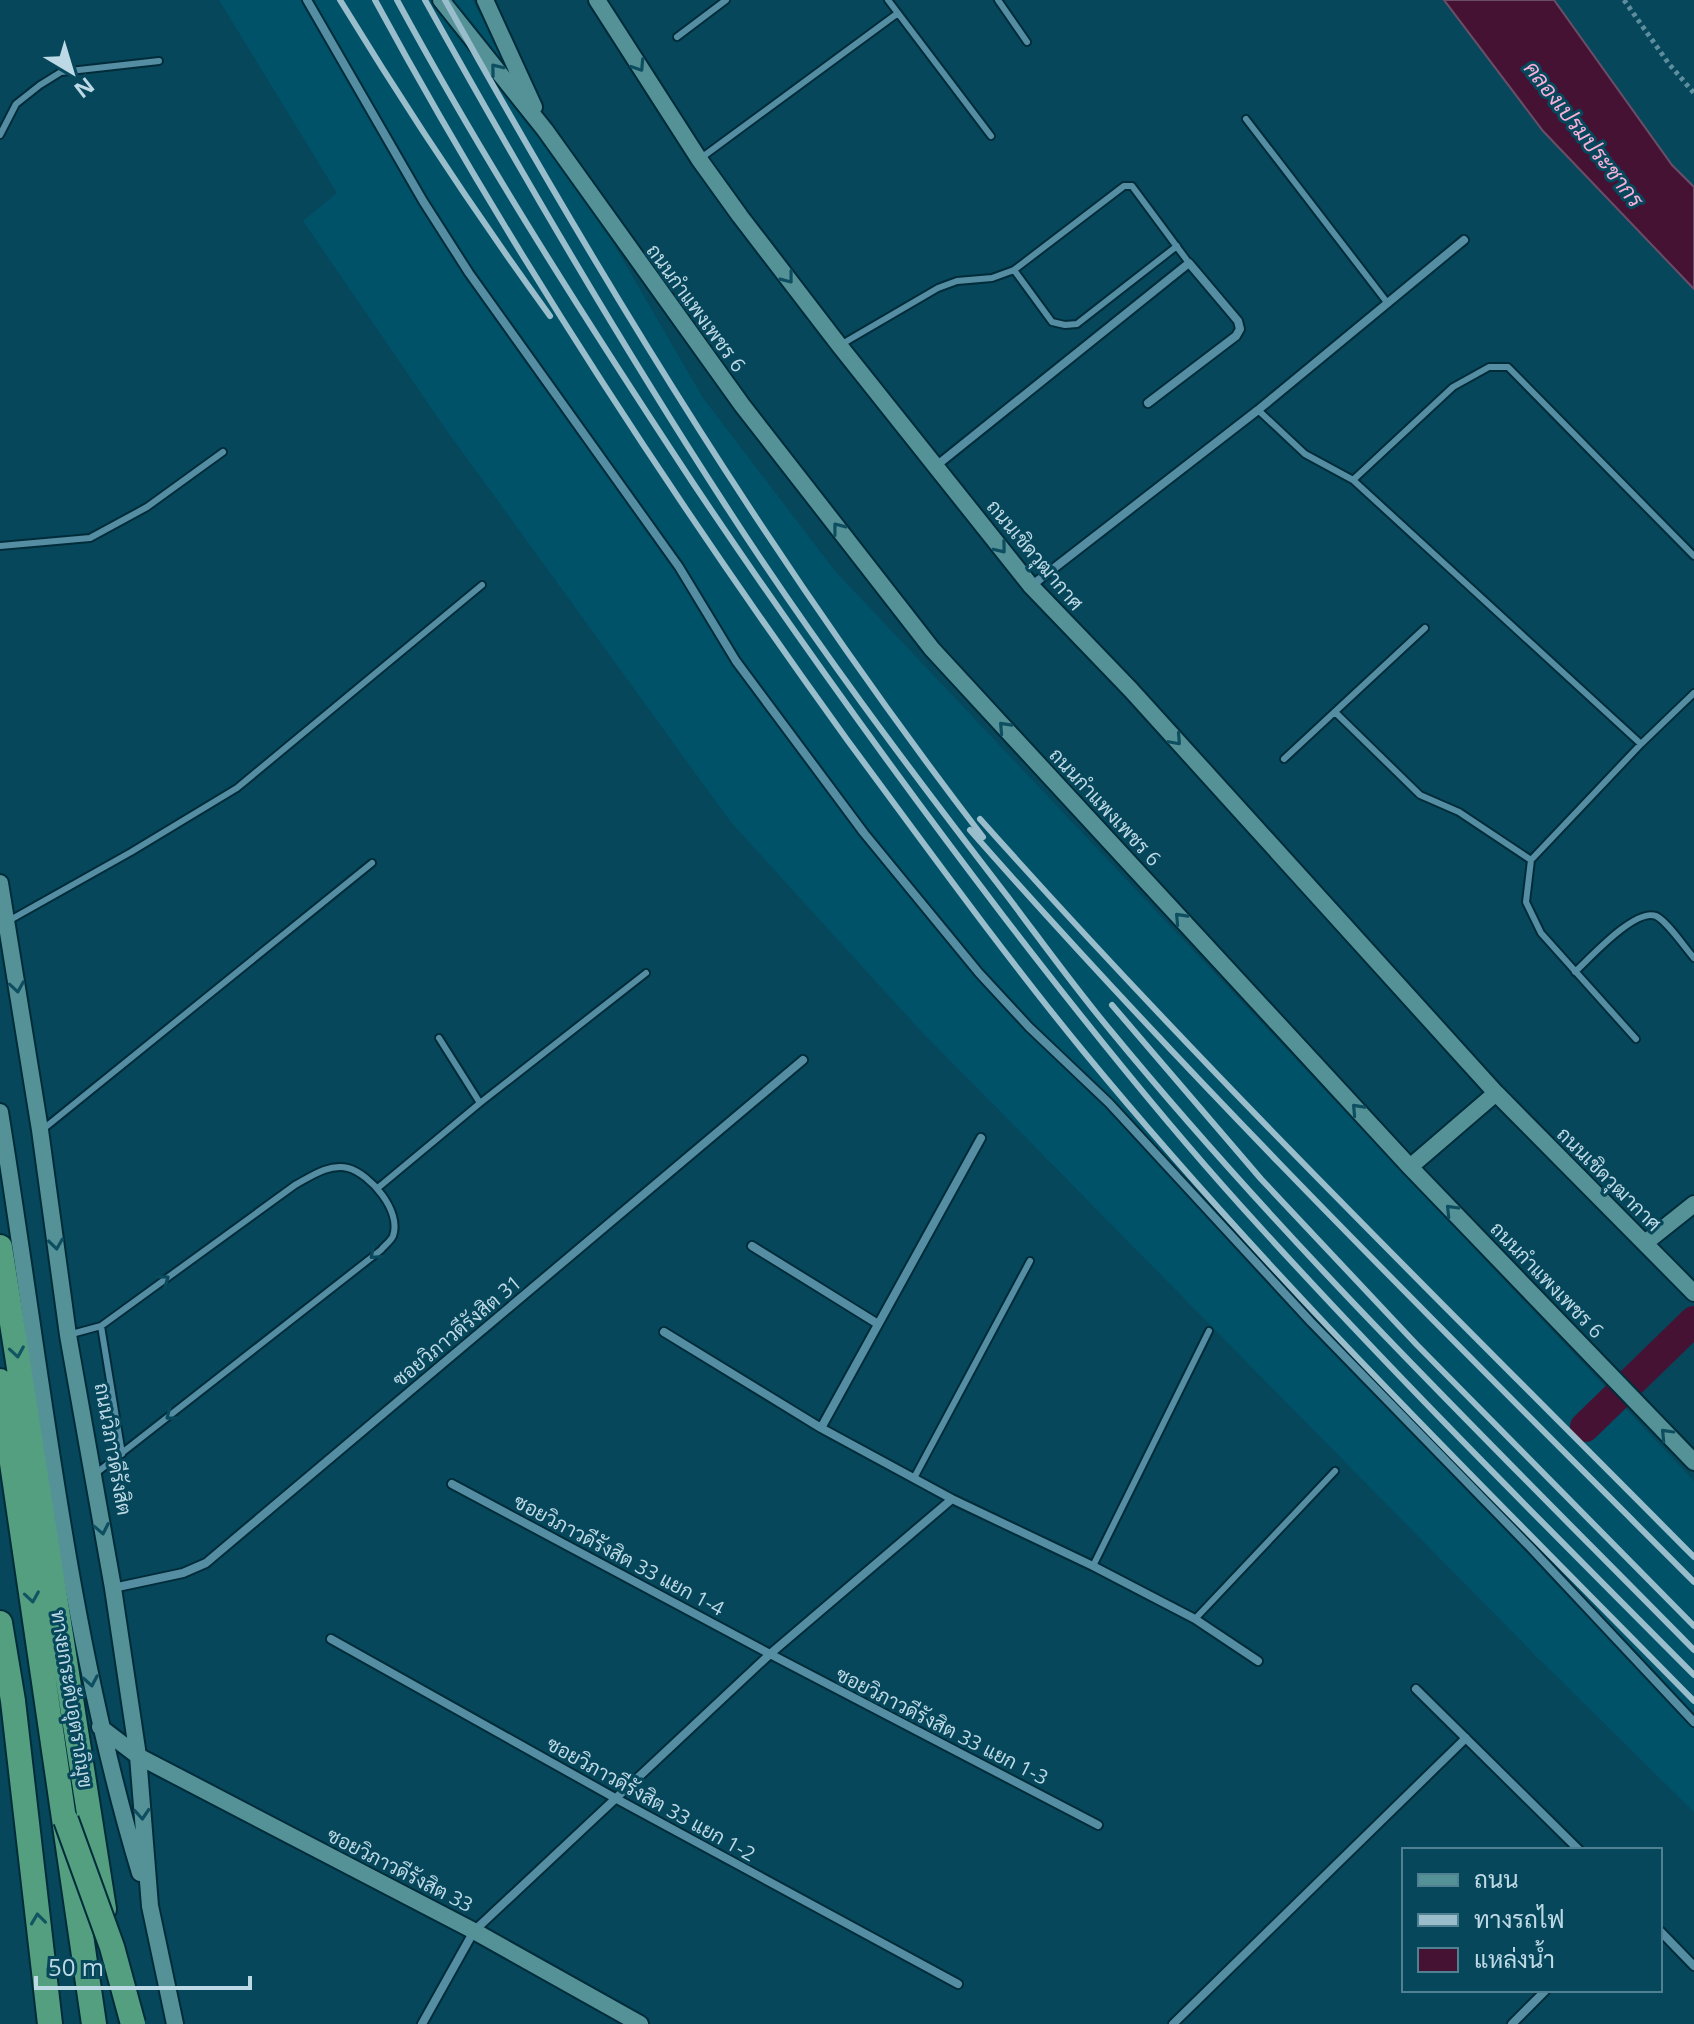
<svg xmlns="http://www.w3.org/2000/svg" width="1694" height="2024" viewBox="0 0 1694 2024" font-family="'Open Sans',Sarabun,sans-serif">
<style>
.built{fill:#005269}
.water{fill:#461233;stroke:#6a4e68;stroke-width:2}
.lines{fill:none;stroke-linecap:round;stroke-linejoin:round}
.canal{stroke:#461233;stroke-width:30}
.lane-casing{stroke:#002c3a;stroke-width:10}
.street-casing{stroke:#002c3a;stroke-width:12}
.secondary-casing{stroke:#002c3a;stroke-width:20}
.highway-casing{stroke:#002c3a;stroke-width:28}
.path{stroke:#5e8d9d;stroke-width:5;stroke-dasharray:4 4;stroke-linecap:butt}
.lane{stroke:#558da3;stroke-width:6}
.street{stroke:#558da3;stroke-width:8}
.secondary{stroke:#549298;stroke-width:16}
.highway{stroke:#539f80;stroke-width:24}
.rail{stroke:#9abdcb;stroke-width:6}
.highway-bridge-casing{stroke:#002c3a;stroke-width:28;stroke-linecap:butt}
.highway-bridge{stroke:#539f80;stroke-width:24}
.oneway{stroke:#0e4e61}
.oneway2{stroke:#0a4a5f}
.oneway3{stroke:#125461}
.labels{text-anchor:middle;stroke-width:6;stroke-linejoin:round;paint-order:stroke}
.street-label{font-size:20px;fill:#bdd9e5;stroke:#06475b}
.water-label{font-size:22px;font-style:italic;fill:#f6b0d7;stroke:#06475b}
</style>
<rect width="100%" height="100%" fill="#06475b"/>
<path class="built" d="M219,0H472L703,398L835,571L1694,1481V1812L1535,1655L920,1030L730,821L445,428L303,221L337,193Z"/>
<path class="water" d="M1444,0H1554L1672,165L1694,187V289L1543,131Z"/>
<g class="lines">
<path class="canal" d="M1585,1427L1694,1321"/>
<defs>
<path id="lane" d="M888,0L991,136
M998,0L1027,42
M677,37L726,0
M1246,119L1386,301
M0,135L16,104L40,85L61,72L159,61
M701,158L898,13
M1014,270L1052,322L1065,325L1077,324L1177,246
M842,344L938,288L957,281L992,278L1014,270L1124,186H1132L1189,263
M1258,410L1305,454L1353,480L1641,744L1531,860
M1353,480L1453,387L1489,367H1508L1694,556
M0,546L90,538L147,507L223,452
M1335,712L1420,795L1459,812L1531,860L1526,902L1541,933L1636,1039
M1641,744L1694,693
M1284,759L1425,628
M10,920L131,852L237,788L482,585
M1575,972C1590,958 1635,908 1656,916C1667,921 1685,948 1694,958
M439,1038L480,1103
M42,1130L372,863
M379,1187L480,1103L646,973
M101,1326L122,1454
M68,1335L101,1326L295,1185C310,1177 329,1163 348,1168C370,1174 402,1211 393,1236C391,1241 384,1246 381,1250L95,1474
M914,1478L1030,1261
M1093,1566L1209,1331
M1195,1619L1335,1471"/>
<path id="street" d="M307,0L423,201L469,273L679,567L736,661L864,833L979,973L1029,1027L1109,1103L1311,1322L1529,1546L1694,1722
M936,466L1189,263L1238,321L1240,329L1236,336L1148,403
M1031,586L1258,410L1464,240
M752,1246L878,1324
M664,1332L821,1428L952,1499L1093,1566L1195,1619L1258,1661
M821,1428L981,1138
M452,1484L770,1654L1098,1825
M113,1588L183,1573L206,1563L803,1060
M331,1639L615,1798L958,1984
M1416,1689L1579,1850
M1660,1931L1694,1966
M422,2024L474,1931L770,1654L952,1499
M1173,2024L1466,1738
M1512,2024L1546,1990"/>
<path id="secondary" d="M441,0L545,130L742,405L932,649L1410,1167L1694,1462
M485,0L534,107
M597,0L699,159L740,216L839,345L1031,586L1131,690L1496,1093L1694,1293
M0,883L40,1130L68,1335L113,1588L138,1756L150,1906L175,2024
M0,1112C41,1365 66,1628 140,1873
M1410,1167L1496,1093
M1645,1243L1694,1204
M100,1727L138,1756L474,1931L640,2024"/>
<path id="highway" d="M0,1247L104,1909
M0,1381L94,2024
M0,1623L13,1701L50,2024"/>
</defs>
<use href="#lane" class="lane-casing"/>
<use href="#street" class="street-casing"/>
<use href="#secondary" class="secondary-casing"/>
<use href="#highway" class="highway-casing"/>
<path class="path" d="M1624,0L1669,64L1694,93"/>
<use href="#lane" class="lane"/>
<use href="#street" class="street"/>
<use href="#secondary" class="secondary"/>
<use href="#highway" class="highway"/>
<path class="rail" d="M340,0C406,108 476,214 550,316
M375,0C514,257 677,504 848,741C925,845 1002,952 1084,1052C1273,1282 1486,1489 1694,1701
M397,0C487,166 589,325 693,483C792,631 896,775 1004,917C1080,1016 1158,1114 1241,1206C1387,1368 1541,1521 1694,1675
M425,0C520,171 619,341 726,506C813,641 910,770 1008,897C1042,942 1075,988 1111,1031C1291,1250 1495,1448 1694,1650
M445,0C607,291 780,573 983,837
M980,819C1208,1075 1453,1314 1694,1557
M970,830C1200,1091 1448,1335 1694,1582
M1112,1005L1261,1179L1417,1345L1694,1626"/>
<defs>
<path id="highway-bridge" d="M66,1820L112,1947L133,2024"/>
</defs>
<use href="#highway-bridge" class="highway-bridge-casing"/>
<use href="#highway-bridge" class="highway-bridge"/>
</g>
<defs><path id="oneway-chevron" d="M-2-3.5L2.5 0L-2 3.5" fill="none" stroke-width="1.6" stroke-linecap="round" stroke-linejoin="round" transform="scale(2)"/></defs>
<g class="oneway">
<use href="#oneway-chevron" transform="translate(639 66) rotate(57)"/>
<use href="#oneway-chevron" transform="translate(496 69) rotate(-129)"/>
<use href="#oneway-chevron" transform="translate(788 278) rotate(52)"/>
<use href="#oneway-chevron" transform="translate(838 528) rotate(-128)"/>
<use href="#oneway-chevron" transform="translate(1001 548) rotate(51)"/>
<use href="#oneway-chevron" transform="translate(1004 727) rotate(-133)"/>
<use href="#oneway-chevron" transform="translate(1176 740) rotate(48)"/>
<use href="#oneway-chevron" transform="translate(1180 918) rotate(-133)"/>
<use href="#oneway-chevron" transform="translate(17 987) rotate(81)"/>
<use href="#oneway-chevron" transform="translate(1357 1109) rotate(-133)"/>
<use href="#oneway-chevron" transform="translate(1451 1210) rotate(-134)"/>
<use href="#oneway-chevron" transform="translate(56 1244) rotate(82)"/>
<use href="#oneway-chevron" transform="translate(1666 1434) rotate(-134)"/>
<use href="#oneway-chevron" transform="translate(102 1529) rotate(79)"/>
<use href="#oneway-chevron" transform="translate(91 1681) rotate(80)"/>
<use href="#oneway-chevron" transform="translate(142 1814) rotate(86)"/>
</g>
<g class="oneway2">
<use href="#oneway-chevron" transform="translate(375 1254) rotate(139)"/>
<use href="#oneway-chevron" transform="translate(164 1280) rotate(-36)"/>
<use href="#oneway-chevron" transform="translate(171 1415) rotate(142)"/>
</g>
<g class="oneway3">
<use href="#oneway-chevron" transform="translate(17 1352) rotate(81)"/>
<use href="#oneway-chevron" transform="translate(32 1597) rotate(81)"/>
<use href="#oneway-chevron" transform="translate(38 1919) rotate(-97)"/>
</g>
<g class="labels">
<g class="street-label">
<text transform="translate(696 308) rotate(54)" y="7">ถนนกำแพงเพชร 6</text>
<text transform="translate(1035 555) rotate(50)" y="7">ถนนเชิดวุฒากาศ</text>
<text transform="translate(1105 807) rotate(47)" y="7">ถนนกำแพงเพชร 6</text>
<text transform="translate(1609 1179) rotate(45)" y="7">ถนนเชิดวุฒากาศ</text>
<text transform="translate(1547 1280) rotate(46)" y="7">ถนนกำแพงเพชร 6</text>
<text transform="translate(457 1331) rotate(-40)" y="7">ซอยวิภาวดีรังสิต 31</text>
<text transform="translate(113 1449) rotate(80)" y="7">ถนนวิภาวดีรังสิต</text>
<text transform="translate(619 1555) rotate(28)" y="7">ซอยวิภาวดีรังสิต 33 แยก 1-4</text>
<text transform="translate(72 1699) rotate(81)" y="7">ทางยกระดับอุตราภิมุข</text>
<text transform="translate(942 1726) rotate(27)" y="7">ซอยวิภาวดีรังสิต 33 แยก 1-3</text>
<text transform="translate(651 1799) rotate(29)" y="7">ซอยวิภาวดีรังสิต 33 แยก 1-2</text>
<text transform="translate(400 1870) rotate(27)" y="7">ซอยวิภาวดีรังสิต 33</text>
</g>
<g class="water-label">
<text transform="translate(1584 134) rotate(52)" y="8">คลองเปรมประชากร</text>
</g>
</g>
<rect x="1402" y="1848" width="260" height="144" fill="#06475b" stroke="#4f8192" stroke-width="2"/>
<rect x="1418" y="1874" width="40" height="12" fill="#549298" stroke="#4f8192" stroke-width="2"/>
<text x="1474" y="1888" font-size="24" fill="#bdd9e5">ถนน</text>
<rect x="1418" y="1914" width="40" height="12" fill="#9abdcb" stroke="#4f8192" stroke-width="2"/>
<text x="1474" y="1928" font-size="24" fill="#bdd9e5">ทางรถไฟ</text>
<rect x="1418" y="1948" width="40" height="24" fill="#461233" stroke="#4f8192" stroke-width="2"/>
<text x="1474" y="1968" font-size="24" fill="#bdd9e5">แหล่งน้ำ</text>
<g transform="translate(72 72) rotate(142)" stroke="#06475b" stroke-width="6" paint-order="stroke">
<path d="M0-6L14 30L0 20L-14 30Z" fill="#bdd9e5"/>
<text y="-12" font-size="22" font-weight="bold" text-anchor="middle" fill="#bdd9e5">N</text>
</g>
<path d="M36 1976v12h214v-12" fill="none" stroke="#bdd9e5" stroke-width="4"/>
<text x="48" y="1976" font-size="24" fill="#bdd9e5" stroke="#06475b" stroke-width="6" paint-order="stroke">50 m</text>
</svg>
